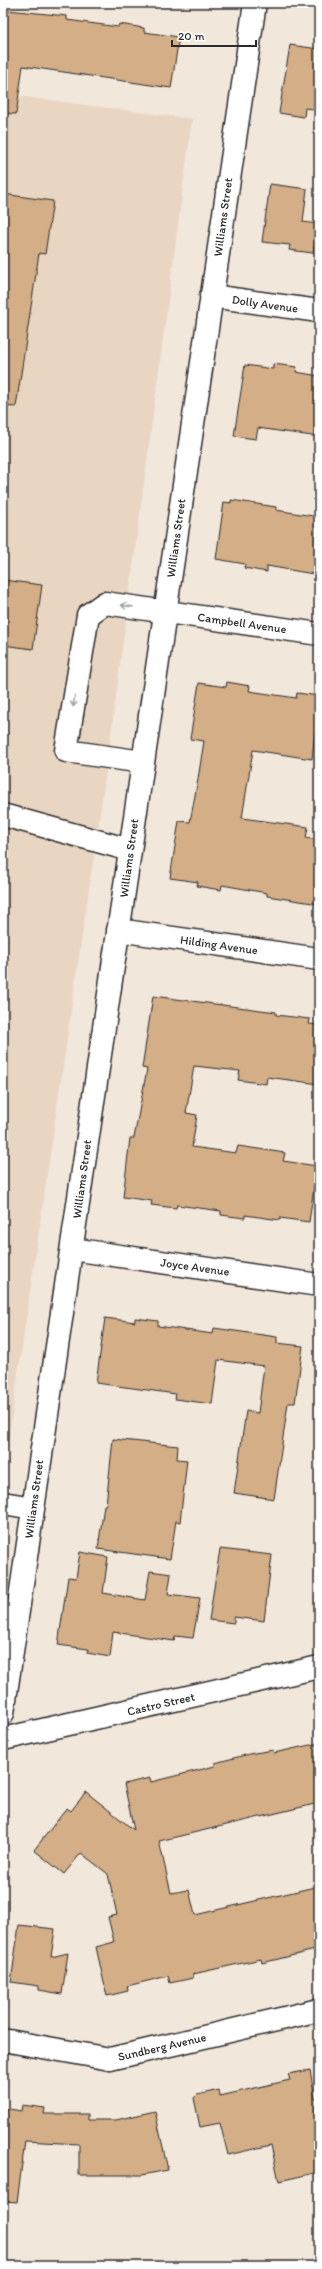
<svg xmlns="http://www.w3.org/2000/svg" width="322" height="2269" viewBox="0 0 322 2269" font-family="Itim,sans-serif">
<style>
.built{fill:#e9d6c2}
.building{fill:#d4ae86;stroke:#2b2b2b}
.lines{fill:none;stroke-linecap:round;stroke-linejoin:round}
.minor-casing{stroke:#2b2b2b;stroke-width:25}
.minor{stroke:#fff;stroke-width:22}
.oneway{stroke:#a0a0a0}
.labels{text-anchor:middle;stroke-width:3.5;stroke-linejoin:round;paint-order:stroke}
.street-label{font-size:12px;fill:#2b2b2b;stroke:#fff}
</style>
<rect width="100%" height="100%" fill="#f2e7db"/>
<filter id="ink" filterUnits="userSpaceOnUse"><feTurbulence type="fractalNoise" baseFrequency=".025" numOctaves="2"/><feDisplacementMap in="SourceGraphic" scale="8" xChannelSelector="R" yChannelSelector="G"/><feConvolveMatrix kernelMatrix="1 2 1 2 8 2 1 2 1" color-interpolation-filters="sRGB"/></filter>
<g filter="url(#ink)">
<path class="built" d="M3,94L192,119L105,779L3,1477Z"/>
<path class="building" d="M7,10L67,16V20L118,27L119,24L144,28V32L179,37L171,88L23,66L16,114L3,113V13L6,14Z
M290,45L319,49V110L305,108L304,117L279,113Z
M270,184L307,189L303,222L318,224L313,253L289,250L290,245L262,242Z
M3,194L53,201L45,254L39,253L16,407L3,406Z
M273,364L297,367L296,372L319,376V437L258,428L256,439L234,436L245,365L273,369Z
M231,500L276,507V510L319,517V575L267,566V572L244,568L245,564L216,559L224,502L231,503Z
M3,580L42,585L33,649L3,645Z
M227,682L250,686L249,691L296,698L297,693L319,696L312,759L253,750L242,818L308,827L306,838L319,840V904L267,896V893L222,885L221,890L197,886L198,882L170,878L179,821L190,822L198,779L204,741L190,739L199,683L226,687Z
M153,996L276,1012V1015L310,1019L309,1024L319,1025V1084L267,1077L266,1084L238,1080L240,1071L194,1066L186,1113L197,1115L192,1147L236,1153L238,1146L285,1153L283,1161L317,1166L309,1222L280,1218V1220L245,1215V1218L221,1215V1211L177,1205L176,1208L151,1205L152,1201L123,1197L130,1138H134L147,1069L142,1068Z
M105,1318L135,1322V1318L158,1321V1326L213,1334L214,1328L277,1337V1343L303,1346L295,1403H288L274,1499L234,1493L246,1411L258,1413L264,1366L218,1360L212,1404L175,1399L176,1394L96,1383Z
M113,1439L178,1446L177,1459L187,1460L180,1522L176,1521L170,1559L98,1549L104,1505H106Z
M220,1549L272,1555L264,1621L234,1617V1623L209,1620Z
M80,1552L108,1557L103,1593L145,1600L150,1571L171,1574L168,1594L200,1598L193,1638L175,1636L174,1641L113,1632L110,1657L87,1653L88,1649L58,1645L68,1577L76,1578Z
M319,1743V1803L159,1841L171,1893L189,1890L195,1915L319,1886V1949L262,1963L261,1959L193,1974V1978L170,1983L168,1976L127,1986L128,1991L107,1996L96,1947L114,1942L108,1917L117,1915L108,1874L81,1853L64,1874L34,1850L67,1808L71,1811L86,1792L134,1830L124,1784L150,1778L151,1782L215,1766V1763L249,1754L273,1750L274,1753Z
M19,1925L55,1929L51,1957L68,1953L62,1994L39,1990V1986L11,1982Z
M310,2070L315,2099L319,2098V2172L279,2181L271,2145L228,2155L220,2123L200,2127L194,2098L197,2095L219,2090L220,2096L290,2080L288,2074Z
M22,2105L45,2108L44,2114H88V2120H116L155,2111L168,2170L142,2175H79V2144L25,2141L17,2202L3,2201V2108L21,2111Z"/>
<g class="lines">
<defs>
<path id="minor" d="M211,296L319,311
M143,762L66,751L88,615L105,603L319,634
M3,815L130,850
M118,930L319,959
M72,1249L319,1285
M3,1503L33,1508
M3,1713L255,3
M3,1739L319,1667
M3,2040L110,2059L319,2010"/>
</defs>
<use href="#minor" class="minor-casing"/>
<use href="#minor" class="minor"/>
</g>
<defs><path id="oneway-shaft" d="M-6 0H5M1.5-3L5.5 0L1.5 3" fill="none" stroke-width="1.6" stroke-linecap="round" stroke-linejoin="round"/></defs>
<g class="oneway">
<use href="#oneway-shaft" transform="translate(127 606) rotate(-172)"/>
<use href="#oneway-shaft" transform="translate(74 701) rotate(99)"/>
</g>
</g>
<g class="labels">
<g class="street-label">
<text transform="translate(223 217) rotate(-82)" y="4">Williams Street</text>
<text transform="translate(265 304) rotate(8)" y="4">Dolly Avenue</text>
<text transform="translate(176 538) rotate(-82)" y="4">Williams Street</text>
<text transform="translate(242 623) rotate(8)" y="4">Campbell Avenue</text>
<text transform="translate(129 858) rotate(-82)" y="4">Williams Street</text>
<text transform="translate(219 945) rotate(8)" y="4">Hilding Avenue</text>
<text transform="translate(82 1179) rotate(-82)" y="4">Williams Street</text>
<text transform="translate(195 1267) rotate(8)" y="4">Joyce Avenue</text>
<text transform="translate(34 1499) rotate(-82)" y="4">Williams Street</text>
<text transform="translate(161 1704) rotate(-13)" y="4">Castro Street</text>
<text transform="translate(162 2047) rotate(-13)" y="4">Sundberg Avenue</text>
</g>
</g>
<rect width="322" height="2269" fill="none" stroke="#fff" stroke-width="16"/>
<rect x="8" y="8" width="306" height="2253" fill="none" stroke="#2b2b2b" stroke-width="1.5" filter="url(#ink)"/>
<path d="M172 40v6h84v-6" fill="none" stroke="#2b2b2b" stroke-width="2"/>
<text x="178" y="40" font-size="12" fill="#2b2b2b" stroke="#ffffff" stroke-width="3" paint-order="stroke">20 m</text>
</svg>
